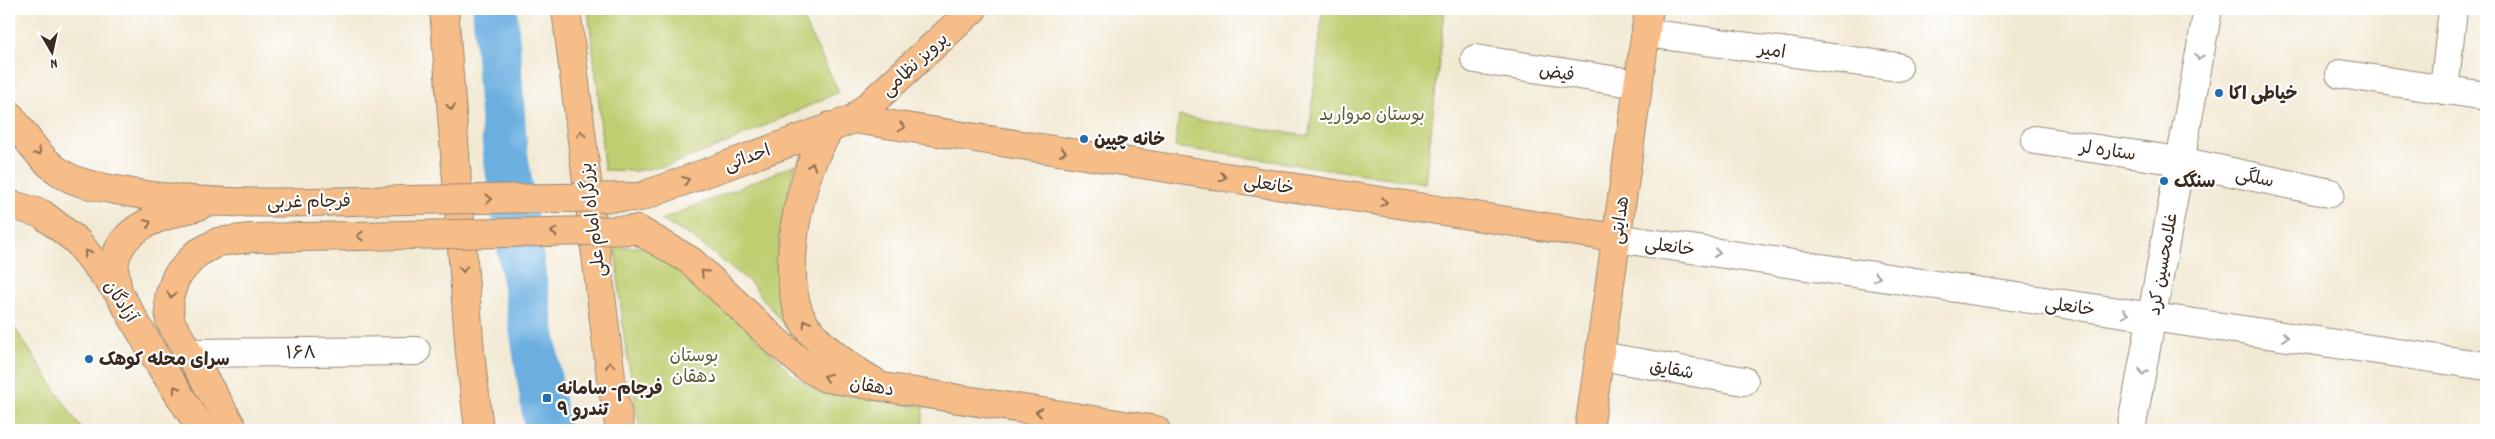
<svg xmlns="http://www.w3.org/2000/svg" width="2495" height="439" viewBox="0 0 2495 439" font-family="Dekko,'Playpen Sans Arabic',sans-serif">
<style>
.green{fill:#bece70;stroke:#7c7c47}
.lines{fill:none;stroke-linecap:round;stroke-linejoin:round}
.river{stroke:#6bafe0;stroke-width:45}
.minor-casing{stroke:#968a78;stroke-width:30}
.major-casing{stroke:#968a78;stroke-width:30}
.highway-casing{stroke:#968a78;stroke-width:30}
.minor{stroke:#fff;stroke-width:28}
.major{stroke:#f7bd88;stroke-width:28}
.highway{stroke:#f7bd88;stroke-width:28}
.major-bridge-casing{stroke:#968a78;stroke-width:30;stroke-linecap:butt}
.major-bridge{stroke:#f7bd88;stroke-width:28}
.oneway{stroke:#a79f9a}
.oneway2{stroke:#906c4e}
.poi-dot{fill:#1f6fb2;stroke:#fff;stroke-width:2}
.labels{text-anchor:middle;stroke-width:4.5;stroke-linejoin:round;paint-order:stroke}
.street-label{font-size:18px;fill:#3b2a1e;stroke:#fff}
.poi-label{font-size:18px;font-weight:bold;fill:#3b2a1e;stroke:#fff;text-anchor:start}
.park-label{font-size:18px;fill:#625b37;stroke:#fff}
</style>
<rect width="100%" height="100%" fill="#fff"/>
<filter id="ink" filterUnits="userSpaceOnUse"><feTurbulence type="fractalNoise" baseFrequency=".02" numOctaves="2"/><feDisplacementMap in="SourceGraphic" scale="10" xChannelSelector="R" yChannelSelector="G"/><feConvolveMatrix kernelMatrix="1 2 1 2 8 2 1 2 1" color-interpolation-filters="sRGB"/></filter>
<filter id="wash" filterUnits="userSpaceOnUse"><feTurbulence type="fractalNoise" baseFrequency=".0096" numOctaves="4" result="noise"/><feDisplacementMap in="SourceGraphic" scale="20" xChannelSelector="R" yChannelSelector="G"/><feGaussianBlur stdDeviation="1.12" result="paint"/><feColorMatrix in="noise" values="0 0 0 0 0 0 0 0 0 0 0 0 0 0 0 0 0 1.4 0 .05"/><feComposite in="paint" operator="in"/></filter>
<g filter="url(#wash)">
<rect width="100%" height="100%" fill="#f2e9d3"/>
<path class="green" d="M588,9H798L839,92L720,146L666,166L635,171L604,170L598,92Z
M1323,9H1445L1425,183L1175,147L1179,116L1309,136Z
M796,164C786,195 768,270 783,300C794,323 811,344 824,365L799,344L750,282L692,237L661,220Z
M615,247H645L681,269L743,324L793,375L821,393L924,406L922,430H640L624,337Z
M9,319L82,430H9Z"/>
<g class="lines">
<path class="river" d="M495,9L505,151L547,430"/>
</g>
</g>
<g filter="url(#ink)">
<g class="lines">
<defs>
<path id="minor" d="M1646,33L1898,67
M1475,59L1638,84
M2340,74L2486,96
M2444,90L2453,9
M2035,140L2180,161L2330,193
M1616,238L2486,366
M186,353L416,351
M1600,356L1744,381
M2131,430L2208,9"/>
<path id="major" d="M9,114C25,135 38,158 61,173C75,183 99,187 116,190C211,209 308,201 405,200
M854,119L1616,238
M831,126C825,137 818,148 813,160C796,200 779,288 806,326C823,349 849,367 873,381
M640,197L854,119L973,9
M9,204L42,214L77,241L118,292L160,365L202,430
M638,230L691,261L778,343L805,366L826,378L1156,430
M118,292C117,283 113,270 115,261C122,224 168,214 199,206
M234,430L170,321L169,297L176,277L196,254L218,242L251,238L408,235
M1589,430L1649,9"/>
<path id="highway" d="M444,9L470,353L479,430
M566,9L611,378L620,430"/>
</defs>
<use href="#minor" class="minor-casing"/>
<use href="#major" class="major-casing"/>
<use href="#highway" class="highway-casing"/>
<use href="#minor" class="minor"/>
<use href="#major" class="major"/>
<use href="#highway" class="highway"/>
<defs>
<path id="major-bridge" d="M405,200L640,197
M408,235L638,230"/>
</defs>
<use href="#major-bridge" class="major-bridge-casing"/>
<use href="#major-bridge" class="major-bridge"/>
</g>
<defs><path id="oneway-chevron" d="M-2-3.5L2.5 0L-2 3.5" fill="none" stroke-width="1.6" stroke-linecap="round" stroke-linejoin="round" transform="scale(1.25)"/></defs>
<g class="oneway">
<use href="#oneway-chevron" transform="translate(2199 57) rotate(100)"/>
<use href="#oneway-chevron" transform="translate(1717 253) rotate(8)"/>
<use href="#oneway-chevron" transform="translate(1877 277) rotate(8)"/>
<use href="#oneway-chevron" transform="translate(2125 314) rotate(8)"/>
<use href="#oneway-chevron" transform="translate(2285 337) rotate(8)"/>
<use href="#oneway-chevron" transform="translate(2143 372) rotate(101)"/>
</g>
<g class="oneway2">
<use href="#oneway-chevron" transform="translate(451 107) rotate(86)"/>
<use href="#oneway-chevron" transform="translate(902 127) rotate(9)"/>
<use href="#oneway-chevron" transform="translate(581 134) rotate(-97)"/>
<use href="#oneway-chevron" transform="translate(38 152) rotate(44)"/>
<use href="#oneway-chevron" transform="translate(1063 152) rotate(9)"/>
<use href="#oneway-chevron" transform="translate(812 166) rotate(-71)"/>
<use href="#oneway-chevron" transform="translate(1223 177) rotate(9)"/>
<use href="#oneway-chevron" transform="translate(686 180) rotate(-20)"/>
<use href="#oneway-chevron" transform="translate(489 199) rotate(-1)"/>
<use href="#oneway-chevron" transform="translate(1384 202) rotate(9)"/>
<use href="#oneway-chevron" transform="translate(148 223) rotate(-26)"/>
<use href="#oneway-chevron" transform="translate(554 232) rotate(179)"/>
<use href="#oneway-chevron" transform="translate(360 236) rotate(179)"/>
<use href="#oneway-chevron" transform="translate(87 253) rotate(-129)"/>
<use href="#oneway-chevron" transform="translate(463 269) rotate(86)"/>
<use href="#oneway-chevron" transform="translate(704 273) rotate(-136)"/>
<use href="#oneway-chevron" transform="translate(171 295) rotate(103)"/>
<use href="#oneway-chevron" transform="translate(806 323) rotate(-121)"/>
<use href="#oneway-chevron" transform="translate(610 365) rotate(-97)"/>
<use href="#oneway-chevron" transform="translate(827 377) rotate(-161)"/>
<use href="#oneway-chevron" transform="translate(176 389) rotate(-123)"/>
<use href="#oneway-chevron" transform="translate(1039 412) rotate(-171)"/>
</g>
</g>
<g class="poi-dot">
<circle cx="2219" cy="93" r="5"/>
<circle cx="1084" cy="139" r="5"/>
<circle cx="2164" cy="181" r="5"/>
<circle cx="89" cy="359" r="5"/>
<rect x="542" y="393" width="10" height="10" rx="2.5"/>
</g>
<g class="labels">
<g class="street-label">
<text transform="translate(1772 50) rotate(8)" y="6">امیر</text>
<text transform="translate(914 64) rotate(-43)" y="6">پرویز نظامی</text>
<text transform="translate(1557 72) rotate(9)" y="6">فیض</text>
<text transform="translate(2108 150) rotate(8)" y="6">ستاره لر</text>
<text transform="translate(747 157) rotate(-20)" y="6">احداثی</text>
<text transform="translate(2255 177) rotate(12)" y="6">سلگی</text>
<text transform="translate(1269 184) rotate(9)" y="6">خانعلی</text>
<text transform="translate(309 201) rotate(-1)" y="6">فرجام غربی</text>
<text transform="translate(592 220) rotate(-97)" y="6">بزرگراه امام علی</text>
<text transform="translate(1619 220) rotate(-82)" y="6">هدایتی</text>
<text transform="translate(1670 246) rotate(8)" y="6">خانعلی</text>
<text transform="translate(2162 264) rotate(-80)" y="6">غلامحسین کرد</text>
<text transform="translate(121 301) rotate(57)" y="6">آزادگان</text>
<text transform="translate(2070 306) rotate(8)" y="6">خانعلی</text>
<text transform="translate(301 352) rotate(-1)" y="6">۱۶۸</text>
<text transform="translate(1672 369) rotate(10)" y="6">شقایق</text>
<text transform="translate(872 386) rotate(9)" y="6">دهقان</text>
</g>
<g class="poi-label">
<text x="2229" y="99">خیاطی اکا</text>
<text x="1094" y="145">خانه چپین</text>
<text x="2174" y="187">سنگک</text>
<text x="99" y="365">سرای محله کوهک</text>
<text x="557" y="394">فرجام- سامانه<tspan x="557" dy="21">۹ تندرو</tspan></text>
</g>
<g class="park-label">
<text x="1372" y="120">بوستان مروارید</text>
<text x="694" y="361">بوستان<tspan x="694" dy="21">دهقان</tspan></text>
</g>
</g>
<rect width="2495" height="439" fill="none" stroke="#fff" stroke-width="30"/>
<g transform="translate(52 52) rotate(171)" stroke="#ffffff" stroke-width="4" paint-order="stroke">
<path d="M0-4L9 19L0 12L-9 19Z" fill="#3b2a1e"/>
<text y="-8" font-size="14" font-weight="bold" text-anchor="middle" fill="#3b2a1e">N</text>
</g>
</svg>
